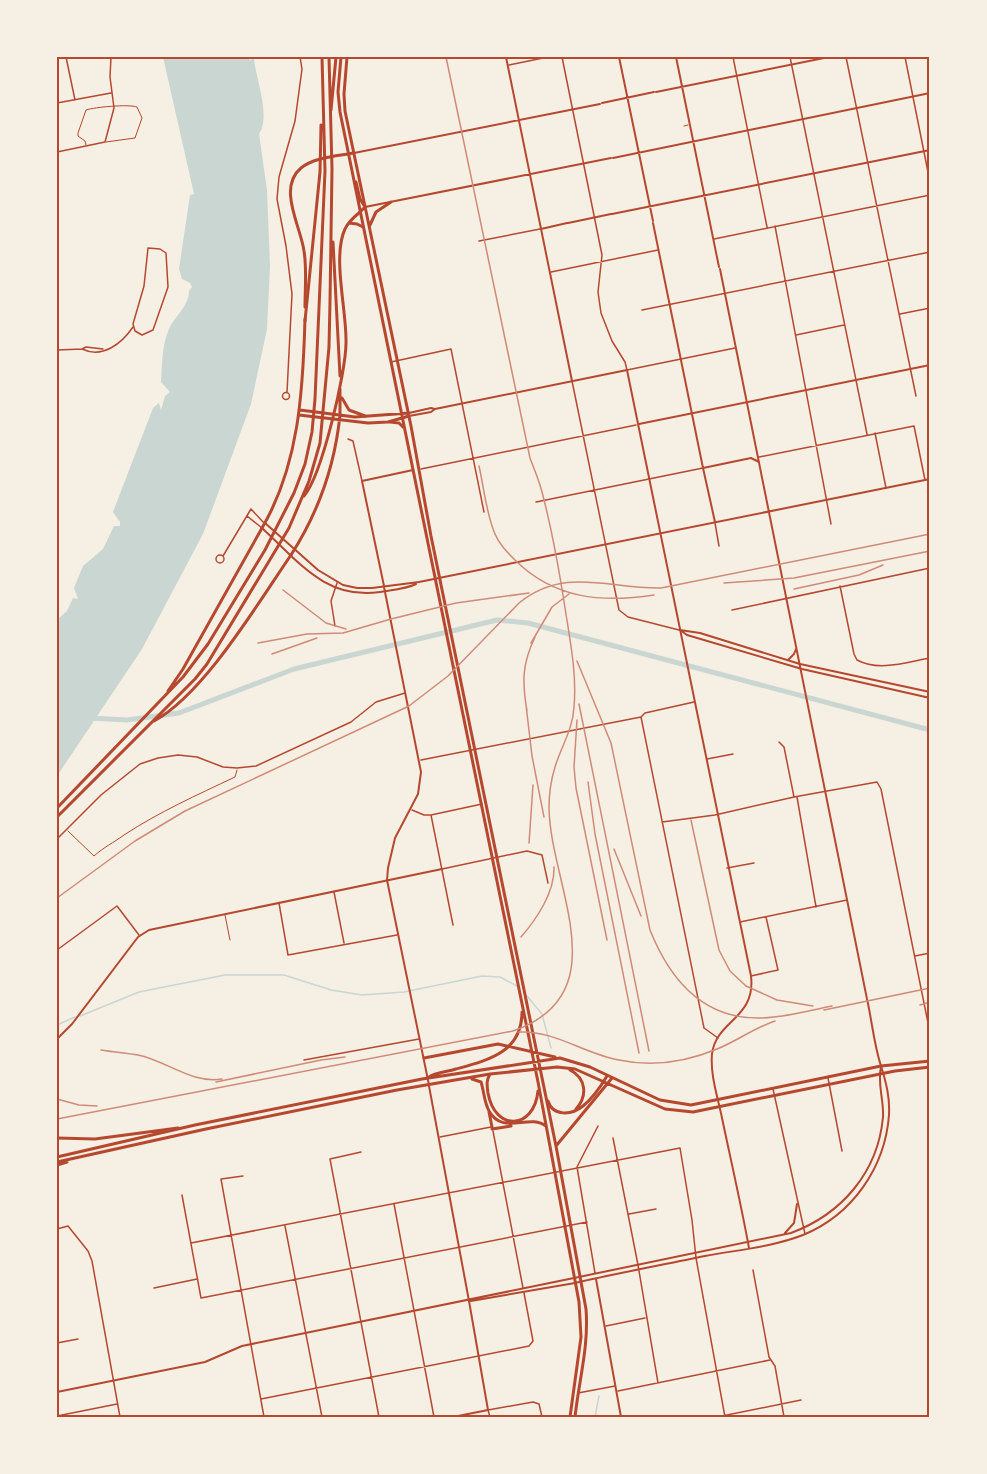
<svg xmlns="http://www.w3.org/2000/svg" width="987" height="1474" viewBox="0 0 987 1474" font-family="Poppins,sans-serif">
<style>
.water{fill:#c9d6d2}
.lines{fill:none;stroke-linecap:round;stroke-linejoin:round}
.stream{stroke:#c9d6d2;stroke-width:1.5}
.river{stroke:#c9d6d2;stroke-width:5}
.service{stroke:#b5482f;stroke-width:1}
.minor{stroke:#b5482f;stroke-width:1.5}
.tertiary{stroke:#b5482f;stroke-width:2}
.secondary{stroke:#b5482f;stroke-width:2}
.primary{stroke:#b5482f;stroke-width:3}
.motorway{stroke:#b5482f;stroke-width:3}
.rail{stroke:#cf8b77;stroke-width:1.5}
.neatline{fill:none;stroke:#b5482f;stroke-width:2}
</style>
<rect width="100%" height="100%" fill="#f6efe4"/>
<path class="water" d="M163,57H249V60L254,59C256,79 271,117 259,134L267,190L270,266L267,329L251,404L203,534L142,649L57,776V620L67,611L73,598L78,599L74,588L83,566L103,549L114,526H120V522L113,512L153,408L159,403L161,410L165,396L170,392L161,382C162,365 162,344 169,329C175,316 189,306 189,291L192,287L190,283L182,279L179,269L190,195L194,194Z"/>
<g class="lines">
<path class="stream" d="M527,996L542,1014L551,1048
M80,1016L139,992L225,975H284L331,990L362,995L404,992L482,976L500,977L517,986
M57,1025L75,1017
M595,1417L599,1396"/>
<path class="river" d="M90,718L127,720L179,713L294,669L497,620L528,623L930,730"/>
<path class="service" d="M684,126L688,125
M86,145L85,141L78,136V133L86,110C95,107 129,104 137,107L142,118L135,138L106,142
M68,831L94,856C104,847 113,843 124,835C159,812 197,795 235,777L237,770
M225,915L230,940"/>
<path class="minor" d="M66,57L75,100
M562,57L602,255L598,292L601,313L612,341L625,362L627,370L735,348
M733,57L767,227
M790,57L867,434
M846,57L916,396
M905,57L930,182
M509,65L548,57
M57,103L111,93
M57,152L105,142L114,108L110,77L111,57
M775,226L831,524
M714,239L930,195
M479,241L540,229
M148,248L160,249L166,253L168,287L153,330L142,335L135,331L133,324L144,286Z
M551,272L658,250
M642,310L930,252
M900,314L930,308
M796,335L844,325
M82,349C103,359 122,343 133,327
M57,350L82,349L86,347L103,349
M391,362L451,349L484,512
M572,381L619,610L628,617L679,630
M287,392L292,294L286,246L277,199L279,177L295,121L302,69L300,57
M282.5 396a3.5 3.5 0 1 1 7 0a3.5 3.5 0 1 1-7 0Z
M875,433L886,488
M348,439L353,441L362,481
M759,457L914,426L925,480
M421,469L636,425
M536,502L703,468
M247,516L262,528
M715,523L719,546
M216 559a4 4 0 1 1 8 0a4 4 0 1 1-8 0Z
M223,556L251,509L264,523
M928,569L930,580
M840,586L854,654L857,660C879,672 907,662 930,658
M732,610L930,568
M335,626L331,601L337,583
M641,717L704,1028L718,1038
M779,742L784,747L794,797
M707,759L733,754
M421,760L641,717L645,713L694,702
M797,797L816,907
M412,810L424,815H431L453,925
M431,815L482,804
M662,822L715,815L794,797L877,782L881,789L930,1033
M57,839L101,795L140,764L158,758L178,755L197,757L223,767L237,768L256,766L351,722L376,702L405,693
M727,868L754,863
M442,869L527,851L542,855L548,883
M334,892L344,943
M279,903L288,955L397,935
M740,922L847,900
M57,950L117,906L139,935
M915,956L930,953
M751,976L778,970L766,917
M304,1060L419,1039
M828,1078L842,1151
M773,1089L805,1234
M493,1131L523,1288
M440,1137L491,1127
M613,1138L638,1265L658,1383
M361,1152L330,1159L379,1417
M243,1176L221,1179L264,1417
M182,1195L201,1298L587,1222
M394,1204L434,1417
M629,1214L656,1209
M285,1226L322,1417
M57,1229L68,1226L88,1251L92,1261L120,1417
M191,1243L680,1148L692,1220L696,1258L725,1417
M753,1270L769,1357L775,1366L784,1417
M595,1273L577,1167L598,1126
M154,1288L197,1279
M606,1326L645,1318
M57,1343L78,1339
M618,1391L770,1360
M578,1393L615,1386
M261,1399L529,1346L533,1341L524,1293
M57,1416L117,1404
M490,1417L488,1410L533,1402L539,1404L542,1417
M717,1417L801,1400"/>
<path class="tertiary" d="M639,424L930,365
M703,468L715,522
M384,586L362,481L413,470
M680,630L687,635L802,669L930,698
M680,630L700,633L800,664L930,692
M57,1039L72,1024L138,937L149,930L442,869
M429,1086L469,1301
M596,1279L621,1417
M471,1301L575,1283
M57,1392L205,1362L242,1346L574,1278"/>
<path class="secondary" d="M506,57L572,381
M619,57L653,221
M676,57L719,267
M656,92L829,57
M602,103L654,92
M354,153L600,104
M613,158L930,93
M365,207L611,158
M612,214L930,150
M568,223L611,214
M653,223L703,468L751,458L759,462
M541,229L567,223
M409,413L431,408L435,409L627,370L751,976C756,1019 716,1020 712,1054C710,1075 718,1098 722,1118C731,1161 741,1204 749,1248
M409,416L431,412L435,409
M265,523L318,570L343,585L357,588H372L419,582L930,479
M263,529C299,562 326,600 380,592C392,590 406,589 416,584
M384,587L421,772L418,794L395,838L388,868L387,880L429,1085
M788,660L794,654L796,649
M785,1233L794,1223L797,1204
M574,1278L791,1233C842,1214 878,1172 883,1117C884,1100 877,1083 881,1067
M575,1283C618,1273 662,1265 705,1256C737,1250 772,1247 803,1235C852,1215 885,1168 889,1115C890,1097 886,1082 881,1066C874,1045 872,1021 867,999L720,269
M453,1417L488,1410L469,1301"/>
<path class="primary" d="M341,57L338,92L340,112L538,1082L579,1302L581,1337L570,1417
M347,57L344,94L345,111L411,426L431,536L556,1146L586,1309C589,1346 579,1380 575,1417
M356,182L360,199L365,207L360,212
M370,225L376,212L391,202
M305,307C305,288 307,269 304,251C301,227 277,188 301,168C314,157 338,156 354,153
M300,410L355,417L409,413
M299,415L368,423L388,422L409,416
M390,422L399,423L403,427
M262,528C299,465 303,391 305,319
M291,555C318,513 335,464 340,415
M424,1058L498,1044L555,1057
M570,1070C586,1078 588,1096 576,1109
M490,1074C486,1081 487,1085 488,1093C495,1132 534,1130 538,1091
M429,1077C437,1072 447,1072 456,1069C489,1060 522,1052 522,1012
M472,1079L481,1082C484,1091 484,1102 489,1111C503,1136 529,1113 546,1126
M548,1101C553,1117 572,1115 583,1106C593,1098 601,1086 607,1076
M489,1112L492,1127
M492,1129L511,1126
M57,1138L95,1139L178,1128
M556,1146L612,1078
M57,1157L195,1125L422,1079L560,1058L590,1067L660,1100L691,1105L881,1066L930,1061
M57,1162L206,1129L397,1090L490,1074L557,1067L575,1069L665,1109L693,1112L895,1071L930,1067
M57,1165L67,1162"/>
<path class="motorway" d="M331,110L336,57
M349,223L357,224L363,227
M333,242L340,376
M305,321L320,172L321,125
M342,398L349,410L365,416
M340,415V389
M304,496C322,475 346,372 346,343C347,311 332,257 345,229C348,222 354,217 360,212
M168,691L183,669L262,528
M154,721C204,694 258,603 291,555
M57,808L183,677L208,644L265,550L294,493L305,464L312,432L315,399L325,171L322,57
M57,817L195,679L207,664L289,528L309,481L320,443L329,347L330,302L332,169L329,57"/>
<path class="rail" d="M479,466C484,488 486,513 495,534C499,544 507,552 515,560C554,599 602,603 654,595
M724,583L794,578L930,551
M794,589L859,575L883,565
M283,590L326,623L346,629
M258,643L307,634L343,633L391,619L456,603L529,593
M531,643L552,607L569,594
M272,654L317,638
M577,661L611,743L650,930C672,985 710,1025 774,1017C793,1015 813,1010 832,1006
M579,704L649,1051
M526,705L532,756L544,817
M527,711C522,682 522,664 535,637
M577,720L574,767L576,788L607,940
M588,782L595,834L639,1053
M691,820L719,950L730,971L746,986L777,1000L813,1006
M529,843L533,785
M614,849L641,916
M57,898L135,841L185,811L409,706L448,676L519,603C565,566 608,589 661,588L930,534
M521,937C536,920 555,892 554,867
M920,1005L930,1002
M824,1010L930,988
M518,1032C555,1030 584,1054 619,1060C652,1067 686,1062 717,1049C737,1041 754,1028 775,1021
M101,1050C113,1052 126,1053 138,1055C167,1061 192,1084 222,1079
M216,1082L321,1060L345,1057
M57,1099L79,1105L97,1106
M57,1119L513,1031C620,994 550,885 549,808C549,794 551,780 555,767C561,747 573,729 574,707C577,674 570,640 565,608C559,569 552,530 542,492C539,480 534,469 530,458L446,57"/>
</g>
<rect width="987" height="1474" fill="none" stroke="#f6efe4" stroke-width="117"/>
<rect x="58" y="58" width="870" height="1358" class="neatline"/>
</svg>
